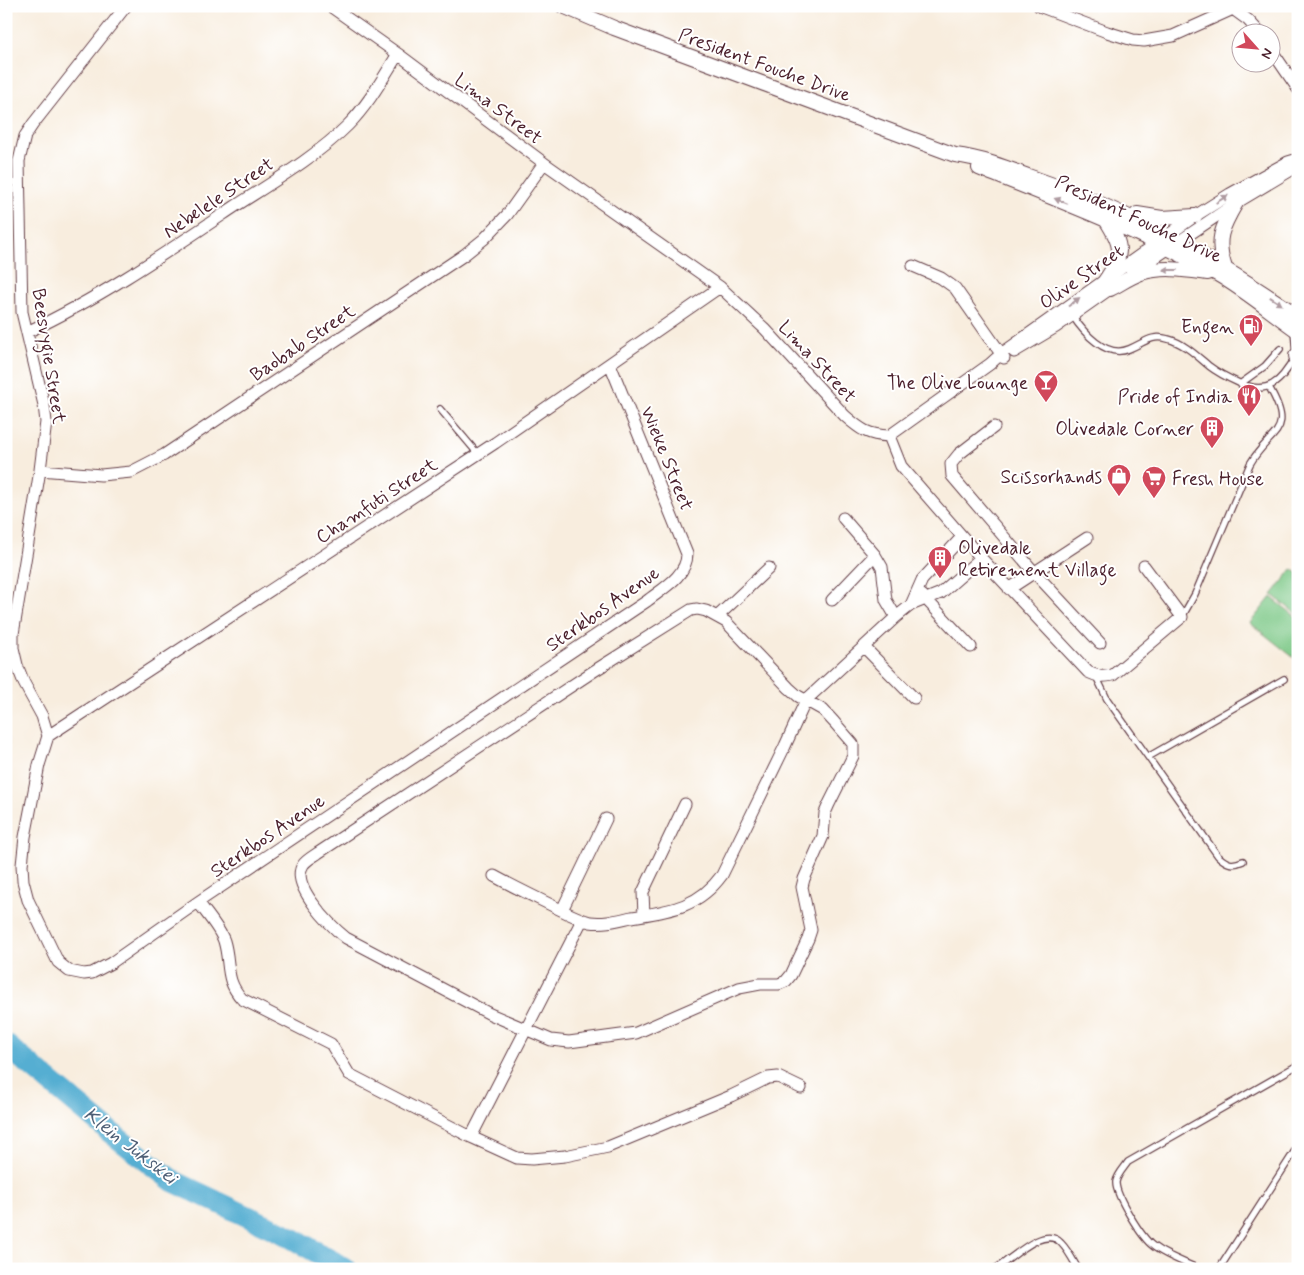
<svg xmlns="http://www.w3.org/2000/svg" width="1304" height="1275" viewBox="0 0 1304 1275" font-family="Mynerve,sans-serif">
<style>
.green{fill:#7cc886;stroke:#637458}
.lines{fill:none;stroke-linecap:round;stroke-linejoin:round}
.river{stroke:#54aed2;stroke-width:22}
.service-casing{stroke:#643e46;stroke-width:8}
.minor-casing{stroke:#643e46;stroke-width:13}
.tertiary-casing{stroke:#643e46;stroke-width:16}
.service{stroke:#fff;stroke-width:5.5}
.minor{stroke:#fff;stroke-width:11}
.tertiary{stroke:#fff;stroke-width:14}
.oneway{fill:#ae9aa0}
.labels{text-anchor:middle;stroke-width:4;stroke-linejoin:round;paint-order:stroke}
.street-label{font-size:19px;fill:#4a1f2b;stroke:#fff}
.poi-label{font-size:19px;fill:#4a1f2b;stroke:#fff;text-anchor:end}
.water-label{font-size:20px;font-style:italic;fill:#4e5f76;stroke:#fff}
</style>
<rect width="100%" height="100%" fill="#fff"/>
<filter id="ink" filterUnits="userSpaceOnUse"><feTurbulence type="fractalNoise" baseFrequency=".02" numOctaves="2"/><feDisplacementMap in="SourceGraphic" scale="10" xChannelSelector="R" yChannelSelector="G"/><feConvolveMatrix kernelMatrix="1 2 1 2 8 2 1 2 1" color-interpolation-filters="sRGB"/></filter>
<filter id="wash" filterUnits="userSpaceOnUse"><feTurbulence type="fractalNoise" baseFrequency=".0096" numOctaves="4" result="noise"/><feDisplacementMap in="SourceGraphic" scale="20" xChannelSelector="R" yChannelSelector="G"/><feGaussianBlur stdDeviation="1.12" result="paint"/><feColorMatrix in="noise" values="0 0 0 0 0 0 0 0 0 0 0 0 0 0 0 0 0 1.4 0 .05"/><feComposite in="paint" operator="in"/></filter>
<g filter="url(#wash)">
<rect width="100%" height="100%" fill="#f8edde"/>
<path class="green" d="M1292,569L1298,573V615L1272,595Z
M1271,597L1298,618V661L1250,623Z"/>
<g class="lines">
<path class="river" d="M6,1045L110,1132L173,1181L283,1233L346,1269"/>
</g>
</g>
<g filter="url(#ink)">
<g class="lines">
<defs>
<path id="service" d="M1072,315C1083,332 1106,359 1129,349C1144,343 1151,334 1168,339C1184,343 1197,356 1209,366C1218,373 1228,378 1239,383C1268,396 1281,382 1295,357
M1294,330L1296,355
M1240,384L1265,366L1280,349
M440,409L478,454
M1182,617L1195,594L1250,464C1271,428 1296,434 1269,387
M1096,676L1107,699L1218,856C1227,864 1232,866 1243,861
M1148,757L1284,679
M995,1269C1011,1260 1044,1224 1061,1243C1068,1250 1073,1260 1078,1269
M1125,1269H1140
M1199,1269C1184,1262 1166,1256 1153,1246C1142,1238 1115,1195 1116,1182C1117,1175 1124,1168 1128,1162L1298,1065
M1219,1269L1298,1146"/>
<path id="minor" d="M330,6L398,54L544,163L720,287L765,329L845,416C861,430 868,435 889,436L901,466L981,558L1088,672C1098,677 1103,677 1113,675L1182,617L1144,566
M1039,6L1107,32L1133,40L1144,41L1173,36L1233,9
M1233,9L1248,20L1259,32
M1272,51L1298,89
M913,266L941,278L955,288L1004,358
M1132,273L1236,203L1298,166
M27,332C100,298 167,252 234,207C271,183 317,156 348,125C368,105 383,78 398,54
M1014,352L1056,327L1117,284
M994,427L959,454L951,464L952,476L1034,572L1100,643
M889,436L990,364L1001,354L1195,216L1230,194L1288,162L1298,159
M40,470L101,475L131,472L164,455L464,255L484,239L507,215L544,163
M843,518L875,555L882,567L886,600L896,617
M1009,589L1087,538
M922,595L971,647
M832,600L875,555
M911,605L922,580L962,537
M697,609L706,611L726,622L789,688L798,696L823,710L834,722L853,744V756L829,804L825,813L823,836L804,879L802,887L811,930L808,939L791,975L786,981L779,984H760L739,988L636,1033L569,1042L551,1040L490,1014L346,938C332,927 289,885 303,865C306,860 314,856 318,853L594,671L691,610Z
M718,616L769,568
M864,647L914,698
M48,736L39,765L25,837L22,865L23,881L28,900L58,962L69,971L84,974L92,973L111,963L198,902L647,601C662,589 687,576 687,554L610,364
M48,736L495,443L720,287
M48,736L42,716L24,683L17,665L13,648V634L40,470L46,422L44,405L22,312L19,161L25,136L33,124L126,6
M494,876C514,887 535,897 555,907C567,913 578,919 590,922C605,924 618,920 632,917C669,911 698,908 722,875L785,746L806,700L896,617L911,605L941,593L981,558
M198,902C206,913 220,929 224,941C231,964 224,979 242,999L331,1044L349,1074L471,1137L517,1158L532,1159L565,1156L608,1147L731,1096L768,1078L778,1077L801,1088
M562,910L606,819
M644,915L643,892L685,804
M471,1137L582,920"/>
<path id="tertiary" d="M563,6L614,28L955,155C980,158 1004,167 1028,176C1127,209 1211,257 1298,316
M979,168C1060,201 1141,231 1217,274C1245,290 1271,312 1298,331
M1137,214L1162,218L1195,216
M1225,268C1215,240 1222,227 1236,203
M1105,281C1123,254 1124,248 1106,220
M1110,289C1120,284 1130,277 1141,273C1163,266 1186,270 1208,273
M1296,356H1298"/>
</defs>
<use href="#service" class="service-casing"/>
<use href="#minor" class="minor-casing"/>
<use href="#tertiary" class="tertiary-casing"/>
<use href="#service" class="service"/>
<use href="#minor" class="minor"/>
<use href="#tertiary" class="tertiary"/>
</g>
<defs><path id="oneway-solid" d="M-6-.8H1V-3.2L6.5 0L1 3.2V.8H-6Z" transform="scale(1.25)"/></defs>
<g class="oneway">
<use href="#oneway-solid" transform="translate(1222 199) rotate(-32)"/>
<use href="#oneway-solid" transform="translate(1061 201) rotate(-158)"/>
<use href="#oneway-solid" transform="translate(1170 270) rotate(-180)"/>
<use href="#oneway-solid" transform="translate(1276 301) rotate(34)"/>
<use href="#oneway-solid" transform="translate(1074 302) rotate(-37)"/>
</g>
</g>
<defs>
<symbol id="fuel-pin" viewBox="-11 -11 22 30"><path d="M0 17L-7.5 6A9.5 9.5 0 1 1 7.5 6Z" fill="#d1495b" stroke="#fff"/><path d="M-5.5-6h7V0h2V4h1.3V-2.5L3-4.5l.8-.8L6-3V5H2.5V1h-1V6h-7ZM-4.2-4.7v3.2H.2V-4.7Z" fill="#fff"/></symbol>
<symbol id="bar-pin" viewBox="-11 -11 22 30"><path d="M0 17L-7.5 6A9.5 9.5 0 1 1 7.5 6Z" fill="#d1495b" stroke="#fff"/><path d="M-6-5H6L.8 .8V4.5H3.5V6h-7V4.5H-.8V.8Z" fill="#fff"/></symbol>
<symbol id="restaurant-pin" viewBox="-11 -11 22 30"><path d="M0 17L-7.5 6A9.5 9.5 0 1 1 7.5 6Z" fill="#d1495b" stroke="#fff"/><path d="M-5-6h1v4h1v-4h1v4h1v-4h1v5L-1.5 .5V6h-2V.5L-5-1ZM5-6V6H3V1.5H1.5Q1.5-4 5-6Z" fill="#fff"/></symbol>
<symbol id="building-pin" viewBox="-11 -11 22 30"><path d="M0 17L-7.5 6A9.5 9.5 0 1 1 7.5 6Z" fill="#d1495b" stroke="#fff"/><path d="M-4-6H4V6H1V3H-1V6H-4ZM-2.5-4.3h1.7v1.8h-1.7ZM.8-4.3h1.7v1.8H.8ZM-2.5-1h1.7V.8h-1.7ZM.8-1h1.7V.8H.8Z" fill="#fff"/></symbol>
<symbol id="shop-pin" viewBox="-11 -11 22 30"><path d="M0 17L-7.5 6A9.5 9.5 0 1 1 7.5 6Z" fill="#d1495b" stroke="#fff"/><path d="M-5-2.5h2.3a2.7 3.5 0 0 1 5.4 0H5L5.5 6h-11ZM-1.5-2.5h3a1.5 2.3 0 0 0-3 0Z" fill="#fff"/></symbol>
<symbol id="supermarket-pin" viewBox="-11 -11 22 30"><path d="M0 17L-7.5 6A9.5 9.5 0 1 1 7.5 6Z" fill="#d1495b" stroke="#fff"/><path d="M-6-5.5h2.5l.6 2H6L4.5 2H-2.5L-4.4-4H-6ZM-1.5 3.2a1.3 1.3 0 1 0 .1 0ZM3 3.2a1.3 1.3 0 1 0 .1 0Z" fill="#fff"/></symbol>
</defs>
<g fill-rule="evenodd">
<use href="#fuel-pin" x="1237" y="312" width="28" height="38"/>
<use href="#bar-pin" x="1032" y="368" width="28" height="38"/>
<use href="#restaurant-pin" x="1235" y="382" width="28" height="38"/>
<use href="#building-pin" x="1198" y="414" width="28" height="38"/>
<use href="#shop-pin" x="1105" y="462" width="28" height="38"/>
<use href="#supermarket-pin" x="1140" y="464" width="28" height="38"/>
<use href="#building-pin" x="926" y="544" width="28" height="38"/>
</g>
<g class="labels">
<g class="street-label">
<text transform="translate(765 64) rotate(20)" y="7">President Fouche Drive</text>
<text transform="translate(499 108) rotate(37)" y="7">Lima Street</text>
<text transform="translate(218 197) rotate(-34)" y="7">Nebelele Street</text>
<text transform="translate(1139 218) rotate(25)" y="7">President Fouche Drive</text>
<text transform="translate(1081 276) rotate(-35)" y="7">Olive Street</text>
<text transform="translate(302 342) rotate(-34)" y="7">Baobab Street</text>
<text transform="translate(50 356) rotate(81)" y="7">Beesvygie Street</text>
<text transform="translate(818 361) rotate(47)" y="7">Lima Street</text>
<text transform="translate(668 458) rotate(68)" y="7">Wieke Street</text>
<text transform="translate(376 500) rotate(-33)" y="7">Chamfuti Street</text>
<text transform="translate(602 608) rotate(-35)" y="7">Sterkbos Avenue</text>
<text transform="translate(267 835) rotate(-34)" y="7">Sterkbos Avenue</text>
</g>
<g class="poi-label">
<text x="1234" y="333">Engen</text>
<text x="1028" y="389">The Olive Lounge</text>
<text x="1232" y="403">Pride of India</text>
<text x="1194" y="435">Olivedale Corner</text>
<text x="1102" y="483">Scissorhands</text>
<text x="1172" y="485" text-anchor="start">Fresh House</text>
<text x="958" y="554" text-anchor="start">Olivedale<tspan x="958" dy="22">Retirement Village</tspan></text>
</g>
<g class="water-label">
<text transform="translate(131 1145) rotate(38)" y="7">Klein Jukskei</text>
</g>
</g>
<rect width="1304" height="1275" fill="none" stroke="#fff" stroke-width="25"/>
<g transform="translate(1256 48) rotate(117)"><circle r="24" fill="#ffffff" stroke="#b7a5aa"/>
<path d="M0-4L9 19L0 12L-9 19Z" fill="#d1495b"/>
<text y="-8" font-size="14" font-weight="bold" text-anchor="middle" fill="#4a1f2b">N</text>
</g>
</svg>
